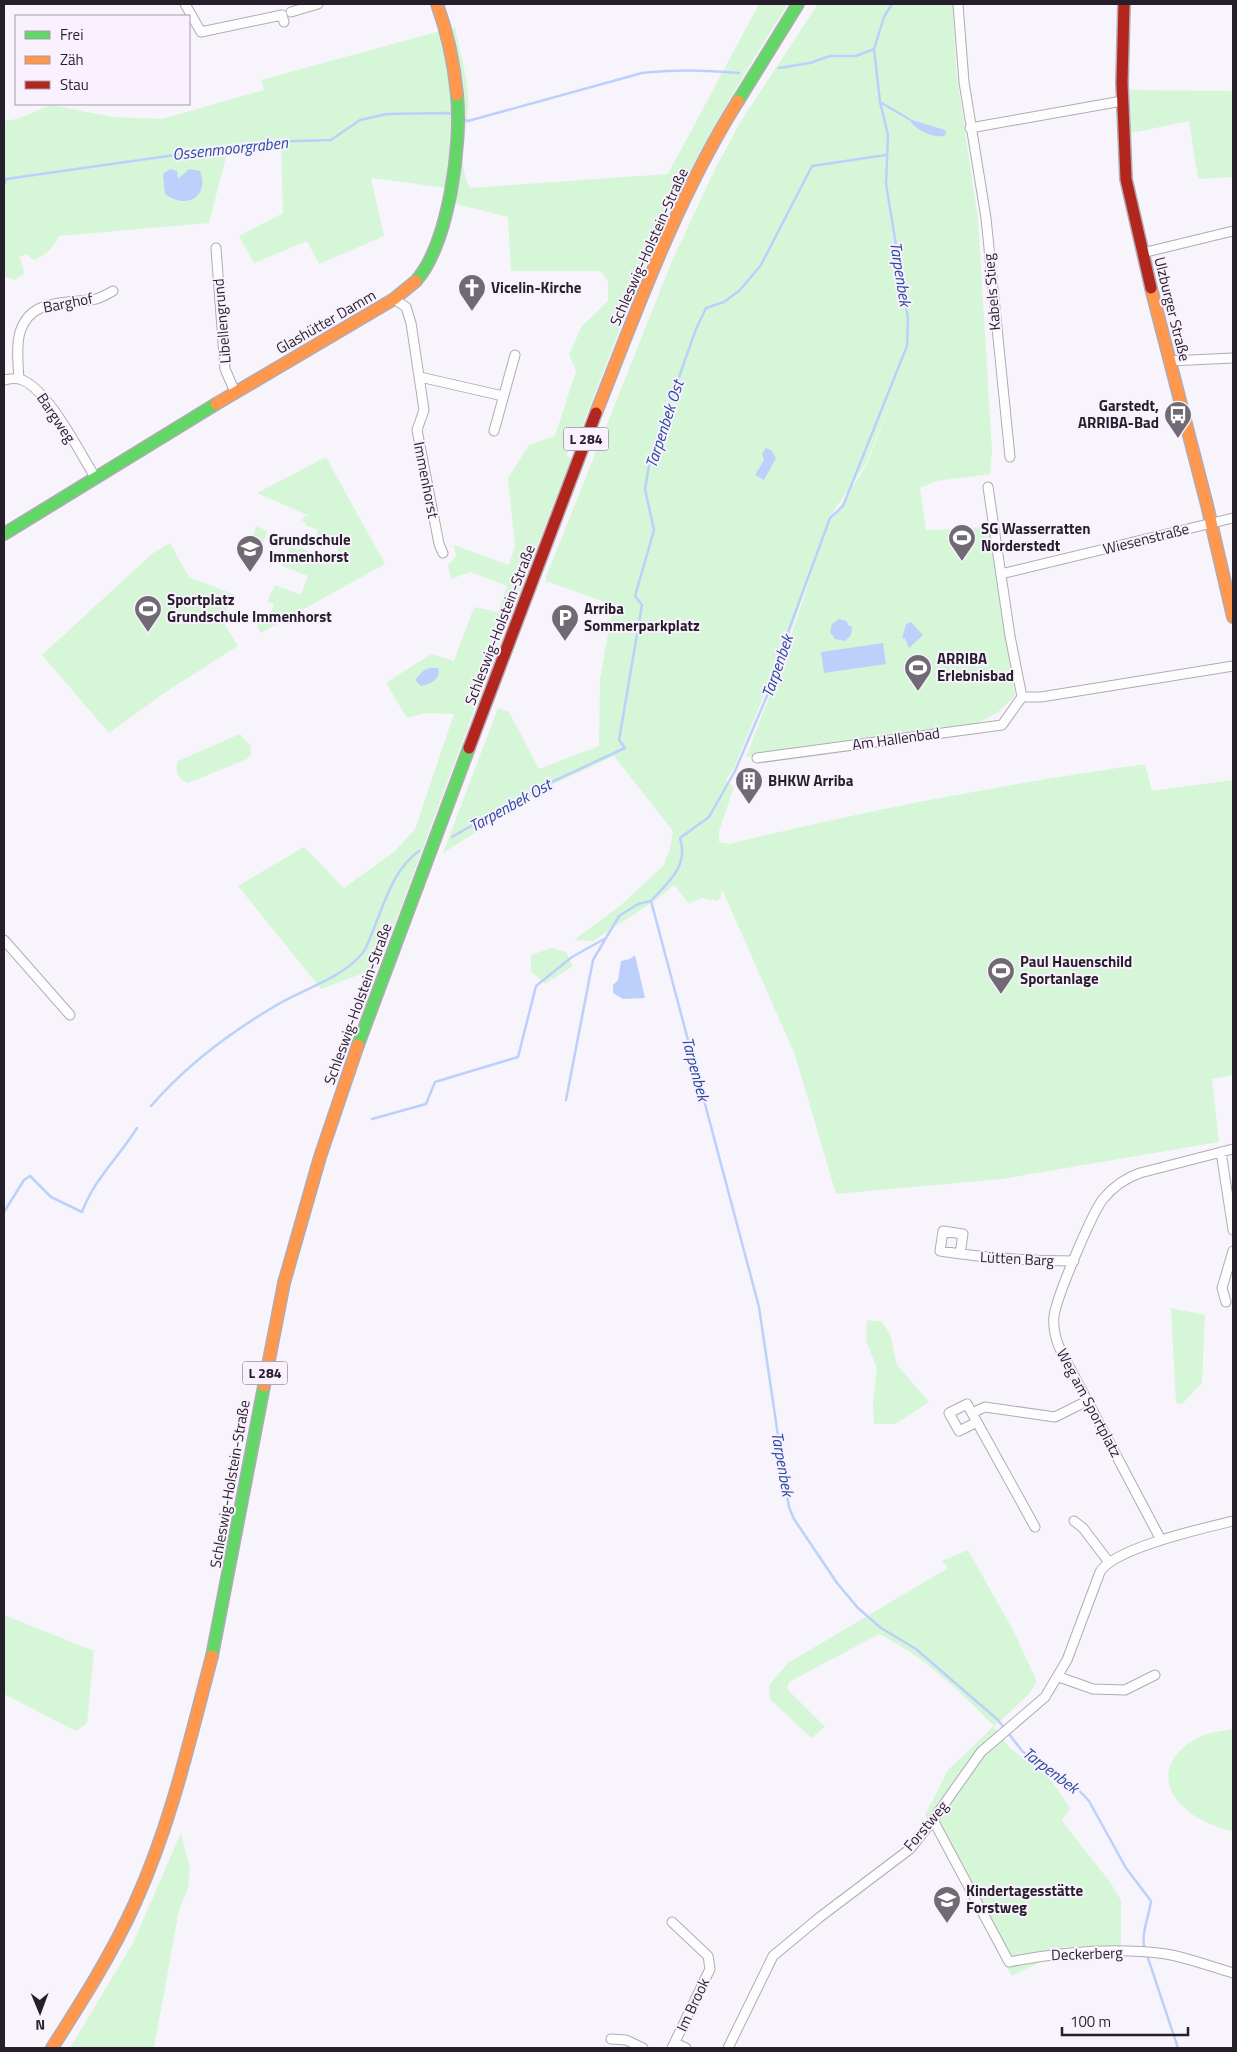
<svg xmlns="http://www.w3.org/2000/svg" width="1237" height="2052" viewBox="0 0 1237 2052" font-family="'Titillium Web',sans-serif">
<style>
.green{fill:#d6f6d8}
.water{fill:#bcd0fc}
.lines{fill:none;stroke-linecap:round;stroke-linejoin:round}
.stream{stroke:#bcd0fc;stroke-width:2.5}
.street-casing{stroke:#b1abb5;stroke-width:11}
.fast-casing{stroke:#b1abb5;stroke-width:14}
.slow-casing{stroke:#b1abb5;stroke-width:14}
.jam-casing{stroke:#b1abb5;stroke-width:14}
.street{stroke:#fefdfe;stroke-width:9}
.fast{stroke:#63d668;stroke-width:11}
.slow{stroke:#ff974d;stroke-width:11}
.jam{stroke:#b3261e;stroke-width:11}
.labels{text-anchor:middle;stroke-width:4;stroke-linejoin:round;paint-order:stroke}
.shield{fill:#f9f1fe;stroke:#655e6a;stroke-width:1}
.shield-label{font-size:14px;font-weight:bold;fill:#261f2b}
.street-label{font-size:15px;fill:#261f2b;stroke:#f9f1fe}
.poi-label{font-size:15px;font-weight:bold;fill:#261f2b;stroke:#f9f1fe;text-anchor:start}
.water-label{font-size:16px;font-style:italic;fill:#274a9f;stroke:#f9f1fe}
</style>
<rect width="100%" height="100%" fill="#f8f4fb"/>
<path class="green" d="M759,4H788C749,65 711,129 678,194C638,274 607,366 573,449H569L566,456L571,458L479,697L385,950L377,968L321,989L238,886L304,847L344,888L395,851L415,829L454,714L426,713L407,718L386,683L431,654L454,661L474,607L498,612L507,586L470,572L451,579L448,565L456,556L454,545L509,565L515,546L508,478L529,445L555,436L576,371L569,354L582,326L608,301V281L600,271H511L508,217L445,201L447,188L371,178L384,236L319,264L307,241L254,263L239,236L283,213L281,146L227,153L209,223L59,236C54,248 46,255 34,260L26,254L19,257L23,266L24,274L14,280L4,276V121L17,119L51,105L113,117L162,119L264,90L261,80L455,27C459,49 467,73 468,96C470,127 454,158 470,188L668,174Z
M818,4H953L956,70L978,219L992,450L990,474L937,481L920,488L926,530L962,529L990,526L1015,696L997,713L976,724L746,757L784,658L826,528L867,464L895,391L866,463L829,518L790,634L787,643L782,646L781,655L733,770L726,780L734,787L719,831V842L729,844C867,810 1005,784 1145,764L1152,791L1233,780V1075L1212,1079L1219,1142L1002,1179L836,1194L795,1055L722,889L721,898L717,901L701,898L689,904L674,885L656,900L593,941L574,940L621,905L663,866L670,849L673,831L614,756L547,787L443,853L498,708L509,712L539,769L599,746L600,679L613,605L546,581V577L672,261L715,169L741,121Z
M1130,90L1233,91V177L1198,179L1189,121L1131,133Z
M326,457L385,564L261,633L257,627L263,612L270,614L274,604L267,601L275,585L301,595L308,576L282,566L290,547L299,550L301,548L333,560L339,547L333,535L330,540L316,535L318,530L305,525L306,522L302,521L304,516H309L257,493Z
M256,526L267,531L260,551L249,547Z
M170,543L189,577L233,594L223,621L238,646L170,689L109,733L42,655L153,553Z
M240,734L250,745L251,755L247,759L188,783C178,780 174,770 178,761Z
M551,948L566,952L573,966L545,984L531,971V955Z
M1171,1308L1205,1315L1202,1383L1182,1404L1176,1403Z
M867,1320L882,1322L890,1334L897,1365L929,1402L895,1424H874L873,1401L877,1369L866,1340Z
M968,1550L1013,1630L1037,1682L1029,1694L994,1727L1010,1748L1049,1777L1070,1808L1062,1821L1110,1882L1121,1900V1946L1063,1947L1064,1960H1045L1012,1976L925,1815L948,1770L994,1726C960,1691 923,1656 879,1634L789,1682L787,1689L825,1727L811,1738L770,1699L769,1685L788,1663L948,1568L942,1561Z
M4,1615L94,1651L87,1723L76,1731L4,1694Z
M1233,1729V1832C1218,1827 1201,1822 1188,1811C1156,1785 1165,1754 1200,1737C1209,1732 1223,1731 1233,1729Z
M181,1833L190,1869L188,1888L179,1910L154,2048H70L133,1943Z"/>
<path class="water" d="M909,119L945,130L946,133L944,136C931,138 914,129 909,119Z
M170,169L177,171L178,179L189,169L200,171C210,197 186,210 165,194L163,174Z
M766,448L771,450L776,458L764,480L755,475L764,460L762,454Z
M839,619L847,621L848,625L852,627L851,635L845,641L835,639L830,632L832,624Z
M911,622L923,635L909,648L905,638L902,639L906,624Z
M883,643L886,664L824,673L821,652Z
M430,668H438C442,679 430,684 421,686L415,680L423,671Z
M635,955L645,998L623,999L613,993V985L618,980L621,961L630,959Z"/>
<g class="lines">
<path class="stream" d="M892,4L884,17L874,49L880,102L888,135L886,184L908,318L907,346L843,506L830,518L787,635L784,656L735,771L709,817L680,838C689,867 668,882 651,901L759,1307L785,1483L789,1507L794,1519L837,1583L858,1608L881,1628L916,1649L998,1720L1023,1752L1039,1760L1074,1785L1089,1801L1126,1868L1151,1901C1149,1917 1140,1936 1145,1949
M779,68L810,63L830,56H856L874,49
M880,102L909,119
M463,119L468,121L642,73C675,69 706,70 739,73
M4,185L6,179L266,142L331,140L360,120L387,114L448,113L454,115
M452,837L530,792L625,748L619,740L642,605L635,596L654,530L645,489L650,459L696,329L706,308L724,302L740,290L761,265L812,166L886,155
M566,1100L593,960L619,916L638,904L651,901
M151,1106C188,1063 233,1030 282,1002C307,988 340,978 360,956C366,951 369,940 372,933C384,905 393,869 419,851
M372,1119L426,1104L435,1082L518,1057L536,986L572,957L606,938
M4,1212L24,1180L30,1176L51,1197L82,1212C94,1179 119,1157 137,1128
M1147,1955L1178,2048"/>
<defs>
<path id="street" d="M185,4L201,32L282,15L284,22
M958,4L964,82L986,218L1010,457
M291,12L318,4
M970,128L1122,101
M216,248L225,369L235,392
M1142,253L1233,231
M394,299L406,307L411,323L424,410L417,430L439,544L443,553
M1169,361L1233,358
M420,377L503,396
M19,379C18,364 16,346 20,332C31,297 67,304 96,299C102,297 108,294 113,291
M4,380C9,379 15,378 19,379C46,385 80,453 95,477
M494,431L515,355
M988,487L1010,636L1022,697H1041L1233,666
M1001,574L1233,518
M757,758L1002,725L1022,697
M4,940L70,1015
M1221,1152L1233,1230
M960,1254L963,1234L943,1231L940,1251C985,1258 1029,1261 1074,1261
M1226,1302L1222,1288L1233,1251
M972,1413L985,1407L1055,1417L1087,1401
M977,1422L959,1431L949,1413L967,1404L1035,1527
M1074,1521L1083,1528L1108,1561
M1161,1540L1060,1349C1055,1338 1053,1327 1054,1316C1057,1296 1091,1215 1103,1199C1113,1187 1125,1178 1140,1173L1233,1149
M1059,1677L1093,1689L1125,1690L1155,1675
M933,1820L1009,1962C1060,1952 1114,1947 1166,1954C1189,1958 1212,1967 1233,1973
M611,2039L626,2040L643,2048
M675,2043L686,2048
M672,2048L710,1969L708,1956L672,1922
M728,2048L773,1956L820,1917L910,1849L933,1820L981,1752L1045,1697L1067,1660L1100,1572C1114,1548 1204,1528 1233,1521"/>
<path id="fast" d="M738,101L798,4
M416,281C449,243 462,144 457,95
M4,534L216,404
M358,1045L469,748
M212,1656L264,1386"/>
<path id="slow" d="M437,4C448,34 454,63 457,95
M1151,288L1207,505L1233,617
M216,404L394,299L416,281
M596,413C638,307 677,198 738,101
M264,1386L284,1283L320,1157L358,1045
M52,2048C82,2001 112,1954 135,1903C171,1824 190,1739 212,1656"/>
<path id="jam" d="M1124,4L1122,83L1126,179L1151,288
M469,748L596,413"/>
</defs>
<use href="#street" class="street-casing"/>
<use href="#fast" class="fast-casing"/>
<use href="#slow" class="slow-casing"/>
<use href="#jam" class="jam-casing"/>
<use href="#street" class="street"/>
<use href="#fast" class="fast"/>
<use href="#slow" class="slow"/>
<use href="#jam" class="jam"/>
</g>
<defs>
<symbol id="church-pin" viewBox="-11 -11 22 30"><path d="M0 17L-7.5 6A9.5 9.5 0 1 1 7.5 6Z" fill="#706a74" stroke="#f9f1fe"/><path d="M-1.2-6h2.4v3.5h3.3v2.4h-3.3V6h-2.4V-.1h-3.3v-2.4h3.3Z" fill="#fff"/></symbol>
<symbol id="bus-pin" viewBox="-11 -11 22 30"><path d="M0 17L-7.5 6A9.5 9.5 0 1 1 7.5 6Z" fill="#706a74" stroke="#f9f1fe"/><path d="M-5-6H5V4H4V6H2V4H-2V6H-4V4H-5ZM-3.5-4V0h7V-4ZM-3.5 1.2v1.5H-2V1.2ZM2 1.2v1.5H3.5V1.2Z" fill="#fff"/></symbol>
<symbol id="stadium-pin" viewBox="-11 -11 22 30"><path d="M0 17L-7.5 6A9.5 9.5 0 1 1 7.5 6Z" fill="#706a74" stroke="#f9f1fe"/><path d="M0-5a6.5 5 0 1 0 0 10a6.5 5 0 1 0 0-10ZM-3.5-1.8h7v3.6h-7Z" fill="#fff"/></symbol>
<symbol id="school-pin" viewBox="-11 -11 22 30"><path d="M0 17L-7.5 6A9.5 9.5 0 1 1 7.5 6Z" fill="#706a74" stroke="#f9f1fe"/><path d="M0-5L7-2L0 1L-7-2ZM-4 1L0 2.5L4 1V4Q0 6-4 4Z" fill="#fff"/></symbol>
<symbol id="parking-pin" viewBox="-11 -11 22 30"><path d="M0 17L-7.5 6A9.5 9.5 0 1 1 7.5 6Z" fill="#706a74" stroke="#f9f1fe"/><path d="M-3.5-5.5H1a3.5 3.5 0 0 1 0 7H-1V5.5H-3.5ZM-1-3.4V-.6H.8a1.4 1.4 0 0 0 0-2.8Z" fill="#fff"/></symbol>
<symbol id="building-pin" viewBox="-11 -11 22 30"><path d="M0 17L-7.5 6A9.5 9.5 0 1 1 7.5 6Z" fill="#706a74" stroke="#f9f1fe"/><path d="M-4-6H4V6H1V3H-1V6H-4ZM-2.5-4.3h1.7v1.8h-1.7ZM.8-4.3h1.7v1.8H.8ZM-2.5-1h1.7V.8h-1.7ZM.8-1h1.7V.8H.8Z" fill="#fff"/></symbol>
</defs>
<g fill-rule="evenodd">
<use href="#church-pin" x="456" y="272" width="32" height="43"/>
<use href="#bus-pin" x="1162" y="399" width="32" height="43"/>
<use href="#stadium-pin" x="946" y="522" width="32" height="43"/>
<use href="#school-pin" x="234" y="533" width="32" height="43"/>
<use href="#stadium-pin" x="132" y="593" width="32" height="43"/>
<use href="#parking-pin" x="549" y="602" width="32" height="43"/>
<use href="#stadium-pin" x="902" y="652" width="32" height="43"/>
<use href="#building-pin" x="733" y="765" width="32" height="43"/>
<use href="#stadium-pin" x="985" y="955" width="32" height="43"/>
<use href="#school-pin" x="931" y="1884" width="32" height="43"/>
</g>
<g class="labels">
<g class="shield">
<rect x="563.5" y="427.5" width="45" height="23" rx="4"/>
<rect x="242.5" y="1361.5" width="45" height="23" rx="4"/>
</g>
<g class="shield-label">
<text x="586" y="444">L 284</text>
<text x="265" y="1378">L 284</text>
</g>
<g class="street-label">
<text transform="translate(649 247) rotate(-66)" y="5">Schleswig-Holstein-Straße</text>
<text transform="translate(992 292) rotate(-95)" y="5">Kabels Stieg</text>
<text transform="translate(68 303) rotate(-11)" y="5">Barghof</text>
<text transform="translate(1172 309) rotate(76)" y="5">Ulzburger Straße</text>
<text transform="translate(222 321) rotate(-95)" y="5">Libellengrund</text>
<text transform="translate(326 322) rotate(-30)" y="5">Glashütter Damm</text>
<text transform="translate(56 418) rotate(56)" y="5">Bargweg</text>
<text transform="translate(426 480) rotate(79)" y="5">Immenhorst</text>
<text transform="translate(1146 539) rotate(-14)" y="5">Wiesenstraße</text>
<text transform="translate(500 625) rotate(-69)" y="5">Schleswig-Holstein-Straße</text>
<text transform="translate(896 739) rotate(-8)" y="5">Am Hallenbad</text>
<text transform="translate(358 1004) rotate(-70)" y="5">Schleswig-Holstein-Straße</text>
<text transform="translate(1017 1259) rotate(3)" y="5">Lütten Barg</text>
<text transform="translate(1089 1403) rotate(62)" y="5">Weg am Sportplatz</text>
<text transform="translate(230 1484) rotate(-80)" y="5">Schleswig-Holstein-Straße</text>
<text transform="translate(926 1826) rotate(-50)" y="5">Forstweg</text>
<text transform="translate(1087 1954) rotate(-2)" y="5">Deckerberg</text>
<text transform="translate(693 2005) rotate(-65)" y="5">Im Brook</text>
</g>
<g class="poi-label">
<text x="491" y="293">Vicelin-Kirche</text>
<text x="1159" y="411" text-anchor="end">Garstedt,<tspan x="1159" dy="17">ARRIBA-Bad</tspan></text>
<text x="981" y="534">SG Wasserratten<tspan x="981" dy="17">Norderstedt</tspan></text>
<text x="269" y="545">Grundschule<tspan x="269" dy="17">Immenhorst</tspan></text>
<text x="167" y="605">Sportplatz<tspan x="167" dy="17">Grundschule Immenhorst</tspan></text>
<text x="584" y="614">Arriba<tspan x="584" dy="17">Sommerparkplatz</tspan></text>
<text x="937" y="664">ARRIBA<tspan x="937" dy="17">Erlebnisbad</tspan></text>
<text x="768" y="786">BHKW Arriba</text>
<text x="1020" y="967">Paul Hauenschild<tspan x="1020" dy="17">Sportanlage</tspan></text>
<text x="966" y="1896">Kindertagesstätte<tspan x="966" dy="17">Forstweg</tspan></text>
</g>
<g class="water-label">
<text transform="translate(230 148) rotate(-6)" y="6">Ossenmoorgraben</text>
<text transform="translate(901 274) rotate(81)" y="6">Tarpenbek</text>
<text transform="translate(664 424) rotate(-72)" y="6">Tarpenbek Ost</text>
<text transform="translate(777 666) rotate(-71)" y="6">Tarpenbek</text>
<text transform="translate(510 805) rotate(-29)" y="6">Tarpenbek Ost</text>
<text transform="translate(696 1069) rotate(75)" y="6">Tarpenbek</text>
<text transform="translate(783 1464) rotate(80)" y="6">Tarpenbek</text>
<text transform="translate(1051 1770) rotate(37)" y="6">Tarpenbek</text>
</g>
</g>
<rect width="1237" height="2052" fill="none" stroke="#261f2b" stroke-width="10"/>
<rect x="15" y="15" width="175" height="90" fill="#f9f1fe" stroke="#a59daa"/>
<rect x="25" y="31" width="25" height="8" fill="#63d668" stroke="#a59daa"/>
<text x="60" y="40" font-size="15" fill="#261f2b">Frei</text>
<rect x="25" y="56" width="25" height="8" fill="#ff974d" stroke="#a59daa"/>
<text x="60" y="65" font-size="15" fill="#261f2b">Zäh</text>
<rect x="25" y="81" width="25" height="8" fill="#b3261e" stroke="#a59daa"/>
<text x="60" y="90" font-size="15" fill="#261f2b">Stau</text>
<g transform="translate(40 2012) rotate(179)" stroke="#f9f1fe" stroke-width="4" paint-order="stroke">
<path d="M0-4L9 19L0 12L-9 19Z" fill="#261f2b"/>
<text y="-8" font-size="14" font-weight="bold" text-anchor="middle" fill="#261f2b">N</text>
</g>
<path d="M1062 2027v8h126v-8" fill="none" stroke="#261f2b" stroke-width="2.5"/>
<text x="1070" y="2027" font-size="15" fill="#261f2b" stroke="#f9f1fe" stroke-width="4" paint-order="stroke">100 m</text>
</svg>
